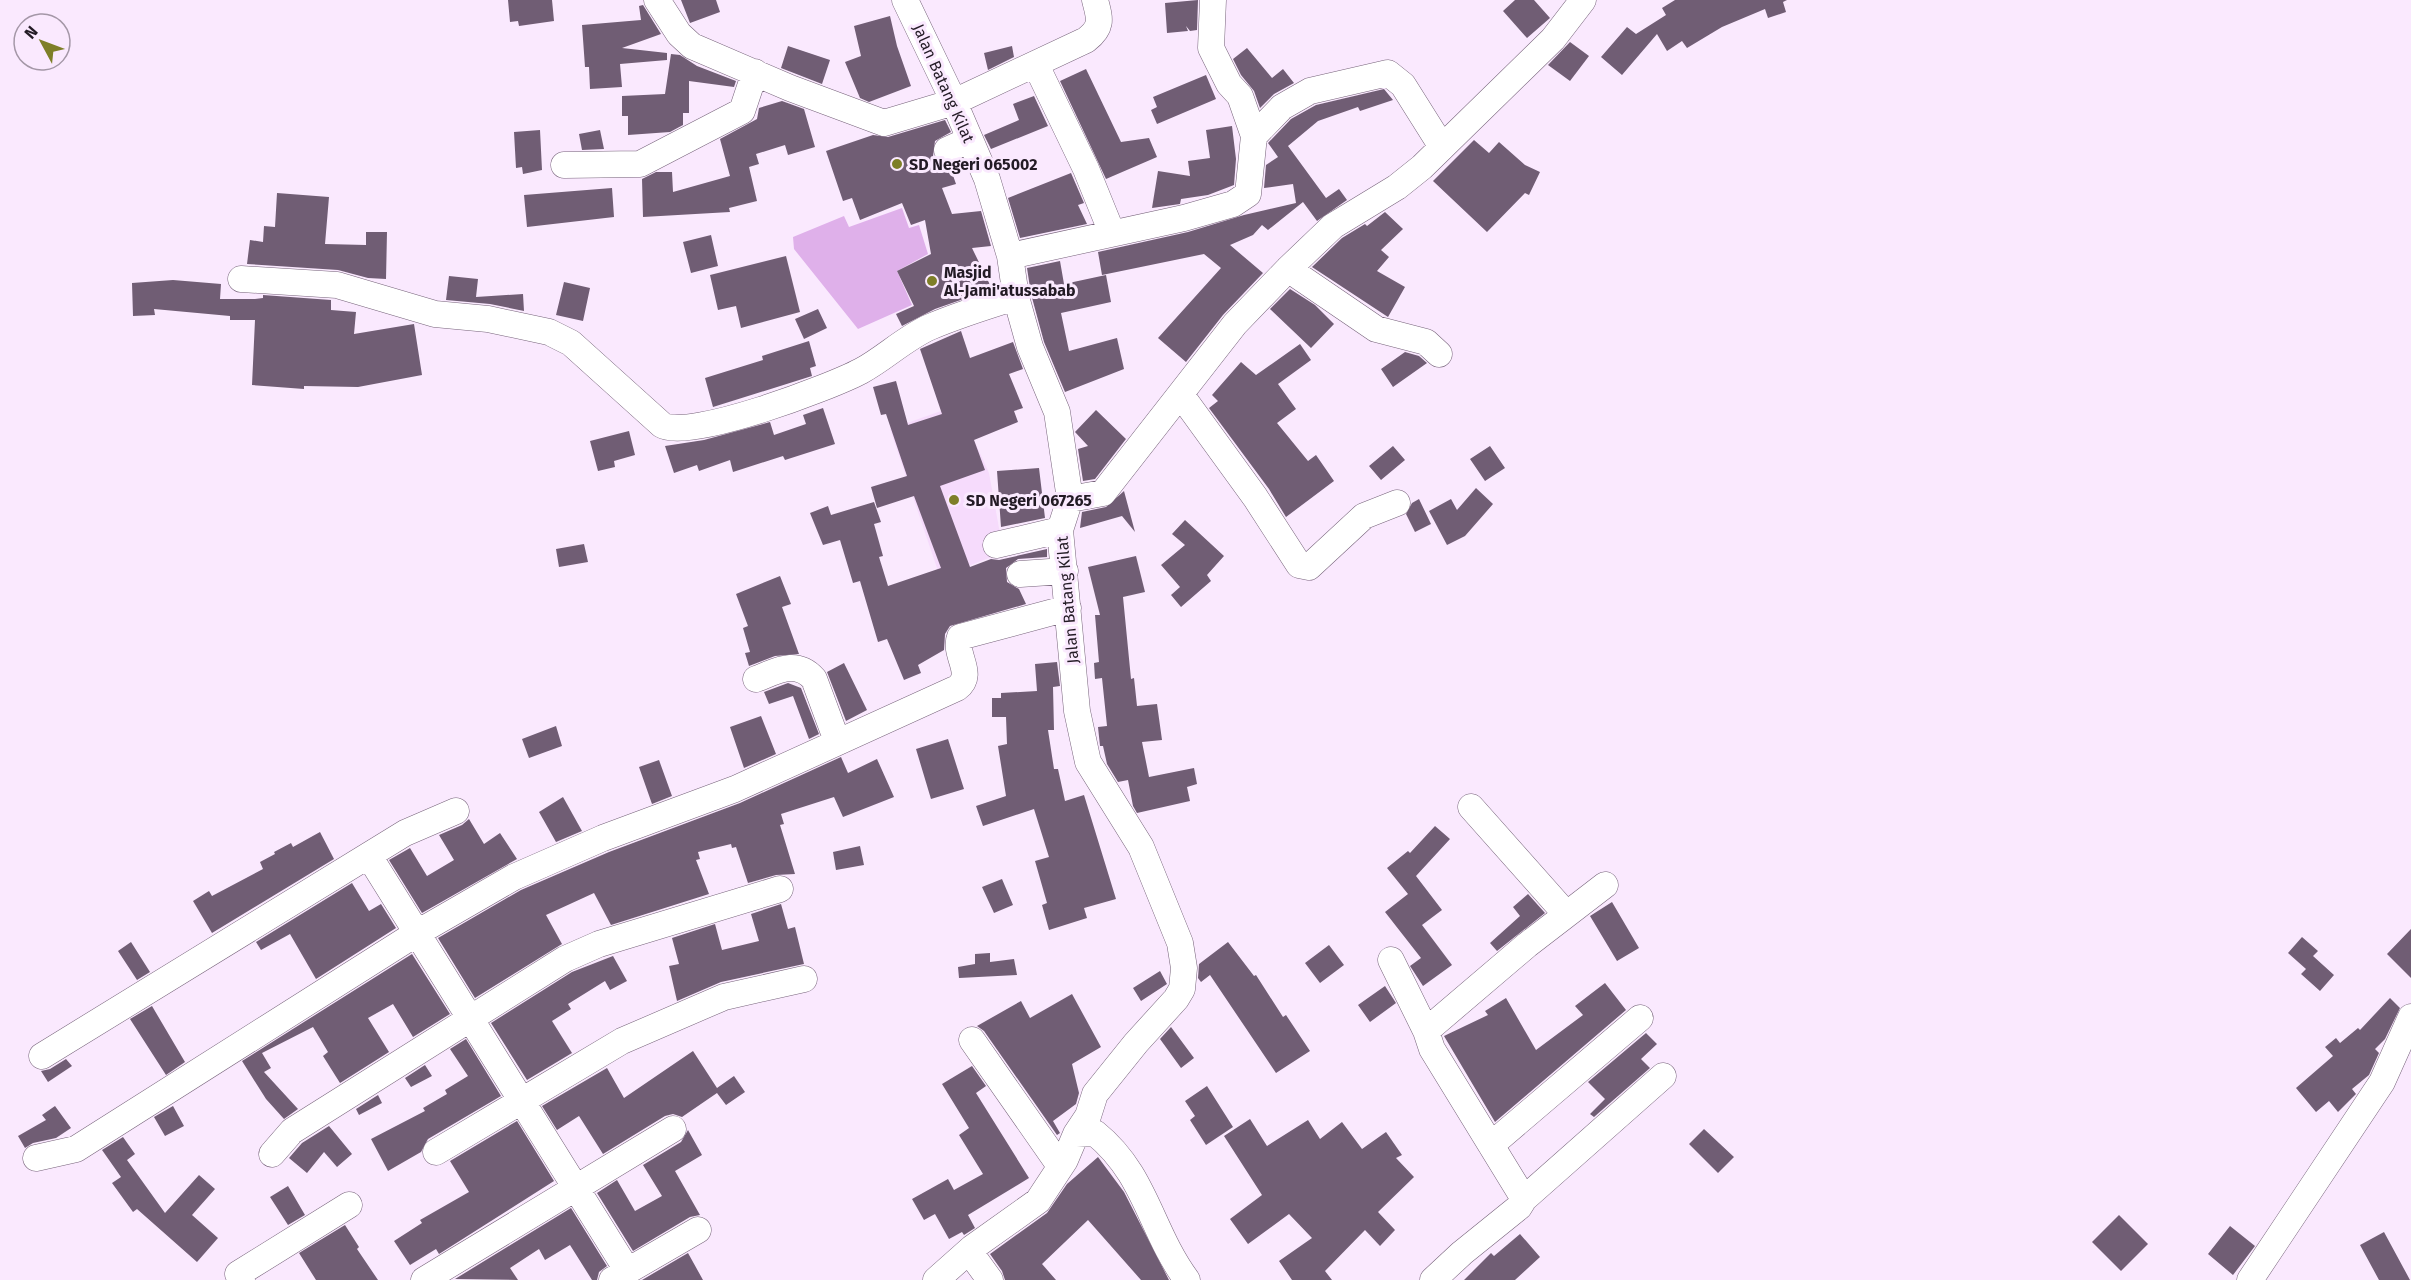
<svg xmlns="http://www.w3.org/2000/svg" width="2411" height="1280" viewBox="0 0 2411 1280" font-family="'Fira Sans',sans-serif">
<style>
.built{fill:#f6dbfc}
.green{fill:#dfb0ea}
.building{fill:#705d74}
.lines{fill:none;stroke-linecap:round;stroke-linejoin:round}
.minor-casing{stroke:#76637a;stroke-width:27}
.minor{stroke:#fff;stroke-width:26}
.poi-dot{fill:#7e7f28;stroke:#fae9fe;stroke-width:2}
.labels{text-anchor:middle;stroke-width:6;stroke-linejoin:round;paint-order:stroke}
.street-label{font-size:16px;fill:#231b25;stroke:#fae9fe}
.poi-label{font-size:16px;font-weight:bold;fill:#231b25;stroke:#fae9fe;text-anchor:start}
</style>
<rect width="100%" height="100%" fill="#fae9fe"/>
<path class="built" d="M958,405L989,473L999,528L1007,551L940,577L890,429Z"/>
<path class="green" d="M902,208L909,228L919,225L928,254L897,271L912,305L858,329L794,249L793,237L844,216L849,227Z"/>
<path class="building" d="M508,0H552L554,21L519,26L518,21L510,22Z
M681,0H716L720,12L690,23Z
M1198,0L1197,30L1190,31L1186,26L1188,31L1167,33L1165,3Z
M1515,0H1534L1550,18L1527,38L1503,11Z
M1675,0H1787L1783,2L1786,12L1768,18L1765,9L1722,27L1687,48L1682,41L1667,51L1657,34L1622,75L1601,57L1627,27L1636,34L1666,15L1662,8Z
M643,5L661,34L622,48L667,53V60L620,64L622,87L590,89L589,67H585L582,25L641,20L639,6Z
M890,16L897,46L911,86L869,102L860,98L845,62L861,56L854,26Z
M1570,42L1589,56L1570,81L1548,65Z
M788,46L830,60L822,84L781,68Z
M1012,46L1014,57L988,70L984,53Z
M1247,48L1272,78L1283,69L1294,83L1274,94L1260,108L1254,91L1241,75L1233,59Z
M671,54L680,55L697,66L736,81L734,87L689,81V113H683V125L670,132L628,135V116H622V96L665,94Z
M1086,69L1121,142L1149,138L1157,157L1106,179L1060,81Z
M1206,75L1216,99L1157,124L1151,110L1157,107L1153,97Z
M1384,89L1393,100L1360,111L1358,107L1318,121L1288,146L1326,198L1339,189L1347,200L1317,221L1303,202L1268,230L1262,225L1253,235L1230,245L1263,273L1223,315L1186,362L1158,338L1221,268L1204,254L1102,275L1098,252L1188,232L1244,215L1296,203L1293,184L1264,188L1266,165L1278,157L1268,143L1291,119L1316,105Z
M1034,96L1048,126L991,149L984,135L1019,120L1013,104Z
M782,101L804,109L815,147L788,155L785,145L756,154L759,164L749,167L757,201L729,208L730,212L643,217L642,179L656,172H672L673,192L730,176L720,139L757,119L759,108Z
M945,120L951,132L935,141L933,156L939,162L949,164L956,184L942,188L952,214L981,211L991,246L972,248L992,289L935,309L902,326L896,314L914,306L897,271L931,254L925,220L911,225L902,203L860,220L852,198L843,201L826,151L873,135L888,137Z
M1232,126L1236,159L1234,185L1208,195L1181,199L1180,204L1152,208L1158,171L1190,176L1188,161L1210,158L1206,130Z
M540,130L542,170L523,174L522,167L516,168L514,132Z
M600,130L604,149L582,150L579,134Z
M1474,140L1489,153L1499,142L1525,165L1540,172L1529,195L1525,193L1487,232L1433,181Z
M1071,173L1084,203L1078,205L1087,224L1020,238L1008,198Z
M612,188L614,217L527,227L524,195Z
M277,193L329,197L325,244L366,245V232H387L386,279L368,278L338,270L247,264L250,240L263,242L264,226L275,227Z
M1385,212L1403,229L1381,250L1389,257L1377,271L1405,287L1388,317L1312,267L1342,238L1365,224L1367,226Z
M711,235L718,266L691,273L683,242Z
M786,256L800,312L741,328L736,306L718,310L710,275Z
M1060,261L1064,284L1106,275L1111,302L1061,313L1069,351L1117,338L1124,369L1065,392L1044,342L1031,294L1027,268Z
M449,276L478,279L476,297L523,294L524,311L490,304L446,300Z
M173,280L221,284L220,299H255L263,298V295L331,300V310L356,312L354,334L414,324L422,375L358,387L304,386V389L252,385L255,320H230V316L154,309L155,315L133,316L132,283Z
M564,282L590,288L583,321L556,315Z
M1290,289L1315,305L1334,324L1311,348L1270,309Z
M818,309L827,328L804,339L795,319Z
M961,331L970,358L1013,342L1023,369L1009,374L1023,408L1014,411L1018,422L974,440L985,470L940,486L970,567L991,559L999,560L1047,549V557L1018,559L1006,568L1007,582L1019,589L1026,604L950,626L945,634L944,650L918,665L921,673L904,680L887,639L878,642L860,581L853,583L840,540L823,545L810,513L828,506L831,515L874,502L881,522L874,524L883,556L879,557L888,586L941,568L914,496L877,508L871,487L907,476L886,414L881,415L873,387L896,381L908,425L942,414L920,349Z
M809,341L816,366L810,368L812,376L713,407L705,378L763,360L762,356Z
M1300,344L1311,360L1278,384L1296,409L1277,423L1308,461L1316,455L1334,481L1286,517L1269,489L1209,408L1218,401L1212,395L1241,362L1256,375Z
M1405,352L1419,356L1427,363L1393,387L1381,369Z
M823,408L835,444L785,460L783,456L733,472L730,460L699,471L697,465L674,473L665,446L704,440L770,422L774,435L806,424L803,415Z
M1096,410L1126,439L1095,479L1083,481L1078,449L1088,446L1075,432Z
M629,431L635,455L614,461L615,467L598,471L590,441Z
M1393,446L1405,460L1381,480L1369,466Z
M1490,446L1505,468L1485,481L1470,459Z
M1039,468L1045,518L1001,527L997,471Z
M1476,488L1493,504L1465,536L1447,545L1429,511L1451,499L1457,510Z
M1124,491L1135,532L1122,516L1080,528L1082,512L1106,507Z
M1419,499L1431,524L1415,532L1406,514L1412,503Z
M1185,520L1224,556L1207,575L1211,581L1181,607L1171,595L1180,587L1161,565L1185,545L1172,534Z
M584,544L588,562L559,567L556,549Z
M1136,556L1145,592L1123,597L1131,679L1134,678L1137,706L1157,704L1162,740L1142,742L1149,777L1194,768L1197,784L1187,787L1190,801L1137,813L1133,806L1128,780L1118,782L1107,764L1103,746H1100L1098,727L1107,726L1102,678L1095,679L1094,663L1099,662L1095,615H1100L1088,567Z
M780,576L791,604L782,607L799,654L775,656L749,666L745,653L750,652L743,628L748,626L736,594Z
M1057,662L1060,686L1053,687L1054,730H1048L1054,769H1058L1065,801L1084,795L1116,899L1084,908L1087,918L1049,930L1042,905L1047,903L1035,861L1049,857L1034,809L983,826L976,806L1006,796L998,746L1007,744L1006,717H992V698H1001V693L1037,691L1035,664Z
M844,663L867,710L846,721L827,672Z
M788,683L801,688L819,734L809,739L793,696L769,704L764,692Z
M761,716L776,754L744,768L730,727Z
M556,726L562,746L529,758L522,739Z
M948,739L964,789L931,799L916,749Z
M841,757L848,773L877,759L894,797L843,817L834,797L781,814L784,824L780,825L795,874L776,875L748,883L736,847L732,848L731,844L698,852L700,859L696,860L709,894L611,925L594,893L546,915L562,944L475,998L438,938L521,890L609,852L740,803Z
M659,760L672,796L652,804L639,767Z
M563,797L582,831L556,842L539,812Z
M469,819L484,844L500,833L517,859L422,913L389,860L410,848L427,876L454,860L439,835L462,825Z
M1435,826L1450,839L1416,876L1442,910L1422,925L1452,965L1423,986L1410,966L1421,958L1385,912L1408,894L1387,868L1408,851L1410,853Z
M320,832L334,859L212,933L193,901L209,891L212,896L263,869L260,862L275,854L274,852L291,843L293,847Z
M860,846L864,865L836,870L833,852Z
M1002,879L1013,905L994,913L982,887Z
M352,883L369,911L381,904L396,928L316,979L290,934L261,950L256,942Z
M1528,894L1545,913L1497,951L1490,943L1520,916L1513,907Z
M1612,902L1639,948L1617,961L1590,916Z
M781,904L788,929L795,927L804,964L721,982L677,1001L669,966L679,964L672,938L715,924L722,950L759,941L751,914Z
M2411,929V978L2387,954Z
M2302,937L2318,951L2313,956L2334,975L2320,991L2301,974L2306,969L2288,953Z
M131,942L150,972L137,980L118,951Z
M1228,942L1254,976L1256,975L1283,1017L1286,1015L1310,1051L1276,1073L1210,975L1201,982L1198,978L1199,964Z
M1329,945L1344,965L1320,983L1305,963Z
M990,953V962L1014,959L1017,975L959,978L958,967L975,964V954Z
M412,954L450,1014L413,1037L393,1004L368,1018L389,1052L340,1083L323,1056L328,1052L313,1027L262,1053L271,1068L264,1072L298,1109L284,1119L266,1099L242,1061Z
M613,956L627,981L610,990L605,981L568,1004L571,1009L552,1021L572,1053L527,1080L491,1023L572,972Z
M1160,971L1167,984L1141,1001L1133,988Z
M1605,983L1626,1010L1495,1122L1444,1036L1488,1015L1485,1011L1506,998L1536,1050L1583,1015L1575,1006Z
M1385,986L1396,1003L1370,1022L1358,1005Z
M1072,994L1101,1047L1072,1064L1079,1093L1076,1104L1053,1121L1060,1133L1057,1135L984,1031L977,1026L1021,1001L1030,1018Z
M2390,998L2400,1008L2385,1039L2375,1049L2379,1053L2369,1075L2352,1089L2356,1094L2338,1112L2329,1101L2316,1112L2296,1088L2333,1056L2325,1047L2336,1038L2340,1043L2358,1028L2360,1030Z
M152,1006L185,1062L166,1075L130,1019Z
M1171,1027L1194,1058L1181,1068L1160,1039Z
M1646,1033L1657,1044L1641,1059L1650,1068L1594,1117L1590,1114L1605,1099L1588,1082Z
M466,1039L501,1096L428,1139L421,1152L388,1171L371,1139L425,1111L423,1108L447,1094L445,1090L468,1076L450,1049Z
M693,1051L717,1088L734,1076L745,1092L726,1105L717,1093L682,1117L673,1114L665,1116L603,1154L579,1116L557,1130L542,1106L607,1068L624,1098Z
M66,1059L72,1066L48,1082L41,1071L50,1069Z
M425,1065L432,1076L411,1087L405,1078Z
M972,1066L986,1086L976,1093L1029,1178L968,1215L975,1228L964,1235L962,1232L949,1239L935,1214L924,1220L912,1199L948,1179L954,1190L983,1174L959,1135L969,1128L942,1084Z
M1207,1086L1233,1127L1206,1145L1190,1120L1195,1116L1185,1101Z
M378,1095L382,1103L359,1115L356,1109Z
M55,1106L71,1128L56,1138L33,1143L25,1148L18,1136L46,1120L42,1115Z
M173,1106L184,1126L165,1136L154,1117Z
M1250,1119L1267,1146L1308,1120L1320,1139L1342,1122L1362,1149L1386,1132L1402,1155L1396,1158L1414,1177L1378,1212L1395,1230L1380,1246L1365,1230L1325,1271L1332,1280H1292L1279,1261L1312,1238L1289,1214L1248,1244L1230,1219L1262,1195L1224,1136Z
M517,1121L554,1181L439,1254L436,1249L410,1265L394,1241L422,1223L420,1220L469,1192L450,1161Z
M329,1126L352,1154L337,1167L324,1152L307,1173L289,1158L302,1143Z
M1704,1129L1734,1157L1718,1173L1689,1144Z
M688,1130L702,1155L675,1171L700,1215L690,1217L633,1251L597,1193L617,1180L635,1211L662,1196L643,1165L681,1142Z
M123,1137L135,1154L127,1160L165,1213L199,1175L215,1189L192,1215L218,1238L197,1262L137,1209L133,1212L112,1183L121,1177L102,1150Z
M1098,1157L1124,1192L1169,1280H1141L1088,1220L1042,1264L1056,1280H1005L1002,1271L990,1254L1047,1213L1067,1184Z
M288,1186L305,1215L288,1225L270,1197Z
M571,1208L607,1266L599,1272L597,1280H592L570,1245L545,1260L539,1249L510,1268L518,1280L455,1279Z
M2119,1215L2148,1244L2121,1271L2092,1242Z
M345,1225L359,1247L357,1249L378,1280H316L299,1253Z
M2230,1226L2255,1246L2233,1275L2208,1254Z
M2384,1232L2410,1280H2379L2360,1245Z
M1520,1234L1540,1257L1515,1280H1464L1491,1253L1494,1256Z
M688,1253L703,1280H642Z"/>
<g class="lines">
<defs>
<path id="minor" d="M657,0L679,34L692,46L790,88L884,123L954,102L1086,40C1103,27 1100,19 1095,0
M905,0L954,102L987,179L1010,256L1016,297L1030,347L1057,412L1070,499L1060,530L1077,711L1088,762L1141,847L1180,943L1184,968L1182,989L1176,999L1136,1043L1095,1094L1088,1116L1076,1134L1065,1160L1038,1201L972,1248L936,1280
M1036,65L1086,169L1112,233
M1254,136L1282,107L1310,91L1388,73L1403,85L1442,147
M947,150L969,140
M564,165L640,164L742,111L755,72
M1010,256L1184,218L1233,204L1248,194L1254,136L1240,96L1229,84L1211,48L1213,0
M1288,269L1376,329L1426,342L1439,354
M241,279L337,285L435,314L488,319L549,332L571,343L662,425C689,441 831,387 861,371C885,358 905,338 930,327C958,315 987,306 1016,297
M1181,395L1255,497L1299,565L1309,567L1364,516L1397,503
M1070,499L1103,493L1235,324L1288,269L1333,226L1397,187L1422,167L1553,39L1583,0
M996,545L1060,530
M1020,574L1065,571
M756,679C777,671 796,659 814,679L837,741
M1471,807L1566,914
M369,856L627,1270
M1391,960L1426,1031L1432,1049L1524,1199L1519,1207L1462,1253L1433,1280
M1426,1031L1527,945L1605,885
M972,1040L1060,1166
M42,1056L405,833L456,811
M1076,1134L1095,1133C1146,1174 1150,1230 1187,1280
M1491,1145L1640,1018
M436,1152L622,1041L724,997L804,979
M272,1154L292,1131L565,959L599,944L780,889
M36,1158L76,1149L417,933L514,877L603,838L735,789L957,688C976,674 953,655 960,637L1068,608
M1524,1199L1663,1076
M972,1248L974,1258L990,1280
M242,1280L238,1274L349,1205
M424,1280L673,1129
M612,1280L698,1230
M2250,1280L2382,1082L2411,1017"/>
</defs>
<use href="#minor" class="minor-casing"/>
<use href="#minor" class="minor"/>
</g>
<g class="poi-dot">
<circle cx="897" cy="164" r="6"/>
<circle cx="932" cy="281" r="6"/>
<circle cx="954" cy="500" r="6"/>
</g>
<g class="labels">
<g class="street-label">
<text transform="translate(944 83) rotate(66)" y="6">Jalan Batang Kilat</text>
<text transform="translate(1067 600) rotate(-95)" y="6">Jalan Batang Kilat</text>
</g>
<g class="poi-label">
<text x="909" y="170">SD Negeri 065002</text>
<text x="944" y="278">Masjid<tspan x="944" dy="18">Al-Jami'atussabab</tspan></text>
<text x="966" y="506">SD Negeri 067265</text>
</g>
</g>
<g transform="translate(42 42) rotate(311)"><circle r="28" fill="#fae9fe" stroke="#a497a7" stroke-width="1.5"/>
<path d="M0-4.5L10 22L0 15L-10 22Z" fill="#7e7f28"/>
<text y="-9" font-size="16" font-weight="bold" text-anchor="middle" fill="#231b25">N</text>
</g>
</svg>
